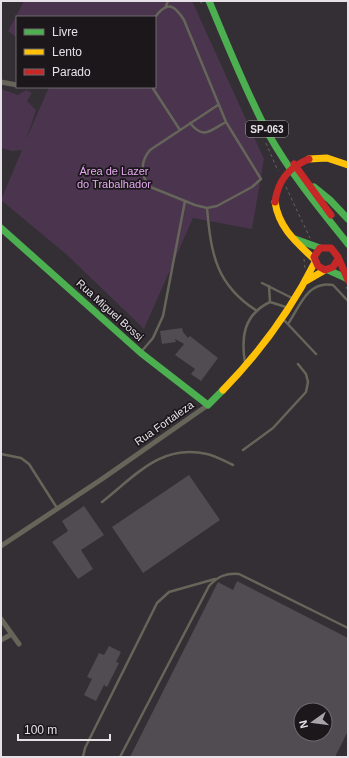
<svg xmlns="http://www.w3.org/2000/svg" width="349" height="758" viewBox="0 0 349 758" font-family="Helvetica,sans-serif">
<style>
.green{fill:#4a344e}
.building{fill:#504c51;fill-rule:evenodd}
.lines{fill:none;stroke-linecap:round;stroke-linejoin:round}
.path{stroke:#65645d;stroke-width:1;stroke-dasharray:3 3;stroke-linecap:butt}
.lane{stroke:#666559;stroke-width:2.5}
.street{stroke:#666559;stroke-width:5}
.fast{stroke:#4caf50;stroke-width:7}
.slow{stroke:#ffc107;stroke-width:7}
.jam{stroke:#c62828;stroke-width:7}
.jam-bridge{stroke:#c62828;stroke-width:7}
.labels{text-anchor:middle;stroke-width:3.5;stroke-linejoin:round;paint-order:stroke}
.shield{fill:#1b171b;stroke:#a9a4aa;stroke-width:1}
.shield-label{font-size:10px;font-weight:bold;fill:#e6e1e7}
.park-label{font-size:11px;fill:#e6aaf1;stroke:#1b171b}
.street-label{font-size:11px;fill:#e6e1e7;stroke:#1b171b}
</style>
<rect width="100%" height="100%" fill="#342f35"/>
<path class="green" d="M24,1H192L264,159L252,229L193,218L144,329L66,254L1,200L22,150L12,151L1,148V89L18,95L26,90L32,93L27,101L36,110L26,140L49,87H155V17H17V38L8,31Z"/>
<path class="building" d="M182,328L183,332L188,338L190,336L218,358L201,381L191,374L195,369L175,355L184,344L175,339L176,342L162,344L160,331Z
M189,475L220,520L143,573L112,527Z
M84,506L104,535L81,550L93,569L78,579L52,542L68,531L62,521Z
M237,581L348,638V731L335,757H130L218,582L233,590ZM301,710H325V734H301Z
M109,646L121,652L116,662L119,663L107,687L104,685L96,701L84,695L92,679L87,677L99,653L104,655Z"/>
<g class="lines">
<path class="path" d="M200,1L203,6
M266,143L278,171
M286,187L310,238
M304,259L305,268
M346,287L348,290"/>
<path class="lane" d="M166,6L168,1
M155,17C167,1 174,4 184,20L226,122L261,179L252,187L217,206L207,208L195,205L148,186C141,173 140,162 150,150L218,105
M152,87L180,130
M190,123C204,140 209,131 226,122
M207,208C211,254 216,285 257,311
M262,283L294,299
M269,286L270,302
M283,319L316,354
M288,324C300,306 308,280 333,285L348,301
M141,352L153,338L163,316L185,201
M245,363C241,338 243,315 270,302L289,308
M243,450L273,428L306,392L308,382L306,374L298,364
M1,454L21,458L29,464L57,508
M102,502C135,476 161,443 207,454C216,456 224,461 233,465
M83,757L85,748L157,603L169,592L215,579
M120,757L209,586C218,576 226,573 239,574L348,628
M348,757V756"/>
<path class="street" d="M1,82L17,85
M1,546L102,479L208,405
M1,619L19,644
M1,640L12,634"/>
<path class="fast" d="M209,1C228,46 246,92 269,135C291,174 320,209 348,244
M314,187L330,200L348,219
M1,228L141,353L208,405L223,390
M295,239L320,248
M328,270L348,279"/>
<path class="slow" d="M309,159L327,158L348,165
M275,202C279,228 296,242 314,259
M306,281L325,270
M223,390C260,352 291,310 315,262"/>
<path class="jam" d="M294,164L331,215
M338,259L333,267L325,270L318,266L314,257L320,248H331L338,257L348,280"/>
<path class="jam-bridge" d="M275,202C278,180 289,167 309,159"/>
</g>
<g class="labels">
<rect class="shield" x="246" y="121" width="42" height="16" rx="3"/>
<g class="shield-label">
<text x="267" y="133">SP-063</text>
</g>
<g class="park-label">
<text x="114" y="175">Área de Lazer<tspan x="114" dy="13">do Trabalhador</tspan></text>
</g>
<g class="street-label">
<text transform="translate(110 310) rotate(42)" y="4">Rua Miguel Bossi</text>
<text transform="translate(164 423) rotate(-35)" y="4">Rua Fortaleza</text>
</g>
</g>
<rect width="349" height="758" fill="none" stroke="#e6e1e7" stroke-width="4"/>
<rect x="16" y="16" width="140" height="72" fill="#1b171b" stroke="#6c686d"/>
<rect x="24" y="29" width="20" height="6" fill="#4caf50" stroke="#6c686d"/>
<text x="52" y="36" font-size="12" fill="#e6e1e7">Livre</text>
<rect x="24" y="49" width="20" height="6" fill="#ffc107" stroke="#6c686d"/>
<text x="52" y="56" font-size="12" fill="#e6e1e7">Lento</text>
<rect x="24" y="69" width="20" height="6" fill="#c62828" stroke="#6c686d"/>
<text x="52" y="76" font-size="12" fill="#e6e1e7">Parado</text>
<g transform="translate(313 722) rotate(256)"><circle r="19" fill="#1b171b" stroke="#6c686d"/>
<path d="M0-3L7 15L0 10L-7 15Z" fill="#a8a3a9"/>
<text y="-6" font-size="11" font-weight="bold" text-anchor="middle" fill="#e6e1e7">N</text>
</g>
<path d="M18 734v6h92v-6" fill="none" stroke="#e6e1e7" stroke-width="2"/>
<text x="24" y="734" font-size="12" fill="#e6e1e7" stroke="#1b171b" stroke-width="3" paint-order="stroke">100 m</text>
</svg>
